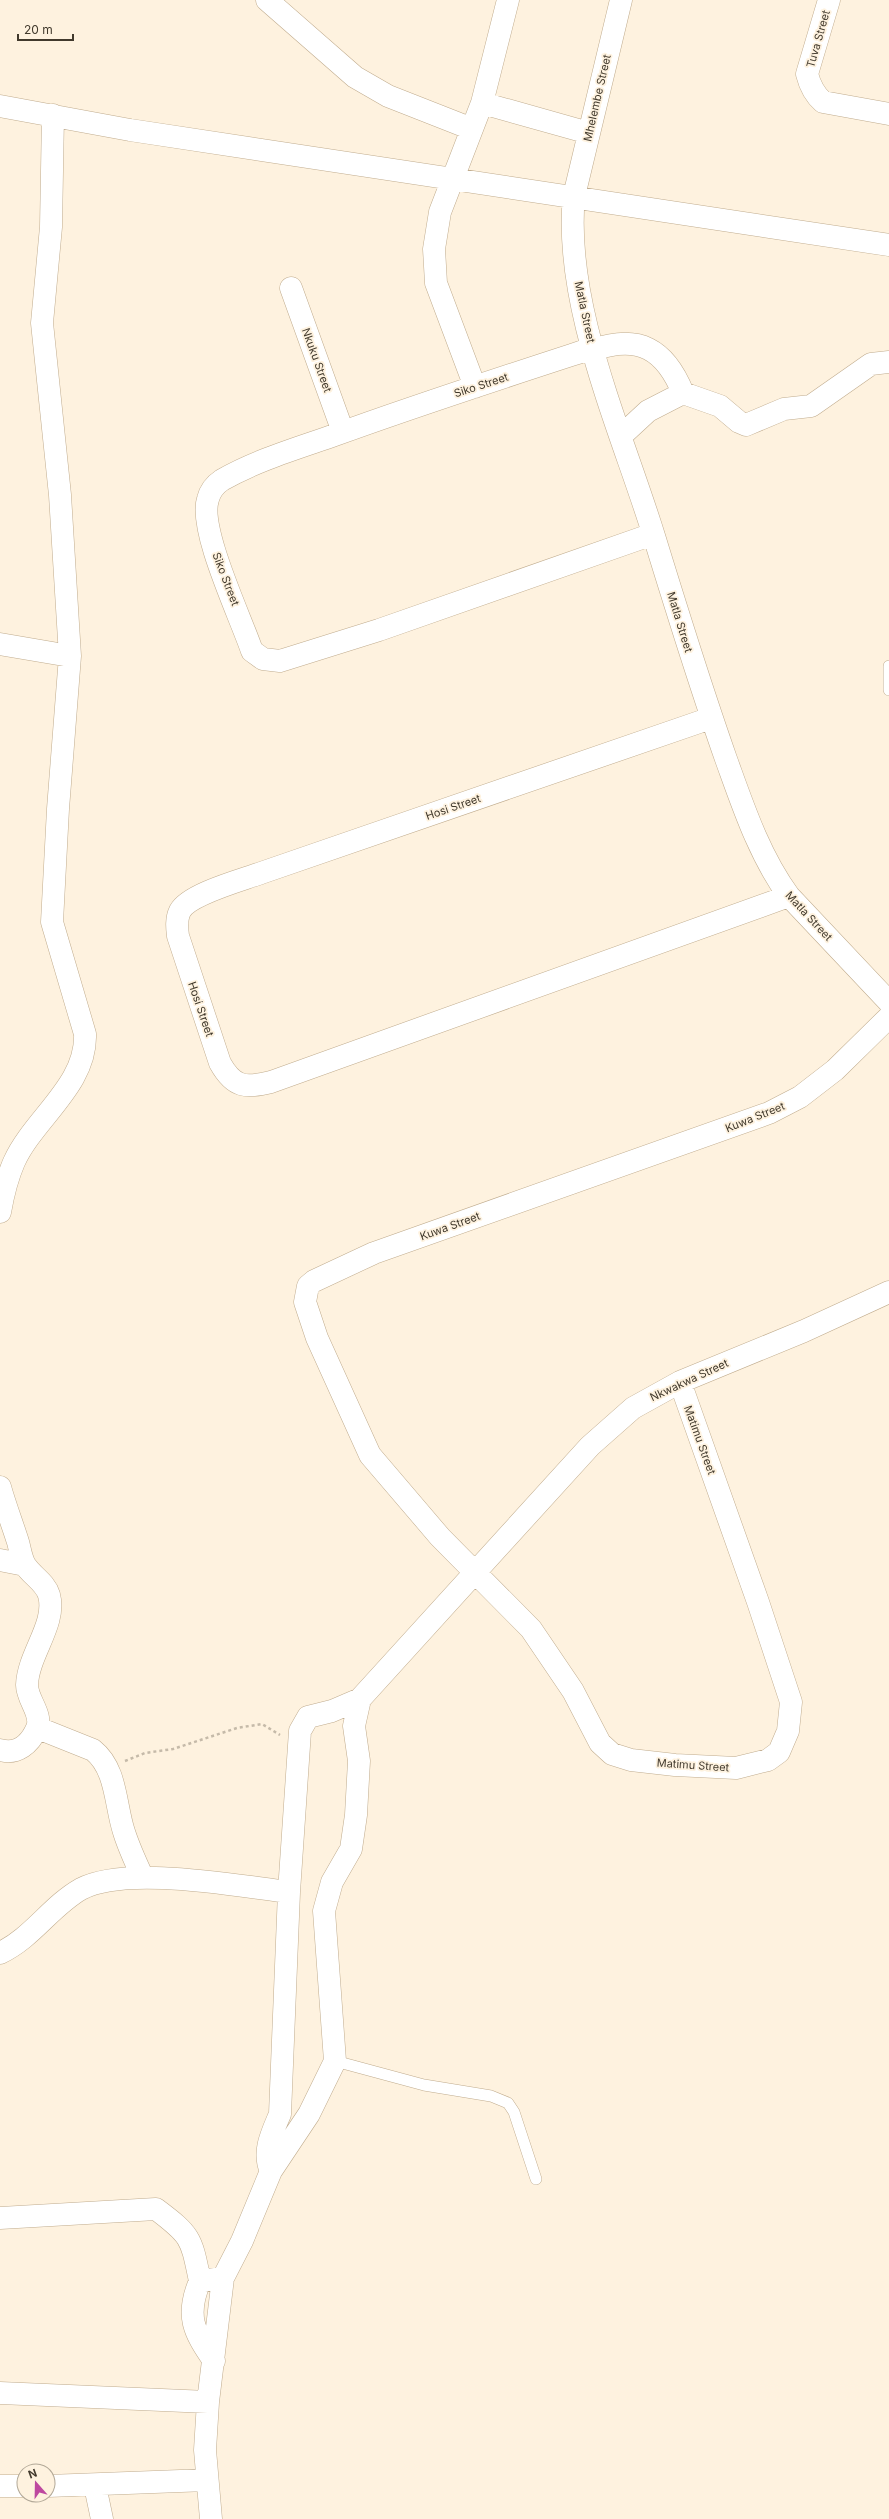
<svg xmlns="http://www.w3.org/2000/svg" width="889" height="2519" viewBox="0 0 889 2519" font-family="Inter,sans-serif">
<style>
.lines{fill:none;stroke-linecap:round;stroke-linejoin:round}
.service-casing{stroke:#c0ac8e;stroke-width:12}
.minor-casing{stroke:#c0ac8e;stroke-width:23}
.path{stroke:#c5baa9;stroke-width:2.5;stroke-dasharray:3 3;stroke-linecap:butt}
.service{stroke:#fff;stroke-width:11}
.minor{stroke:#fff;stroke-width:22}
.labels{text-anchor:middle;stroke-width:3.5;stroke-linejoin:round;paint-order:stroke}
.street-label{font-size:11px;fill:#41392c;stroke:#fef2df}
</style>
<rect width="100%" height="100%" fill="#fef2df"/>
<g class="lines">
<defs>
<path id="service" d="M889,666V690
M335,2061L424,2085L491,2096L508,2103L514,2112L536,2179"/>
<path id="minor" d="M267,0L355,77L388,96L472,129
M621,0L574,196C563,305 622,432 654,536C677,611 700,685 726,759C743,806 759,855 789,896L889,1002
M829,0L807,74C810,86 814,94 823,102L889,114
M482,103L589,133
M0,106L130,130L889,245
M291,288L343,432
M593,348C507,376 420,404 335,435C298,448 257,460 222,480C216,484 210,491 208,499C198,529 241,618 252,651L263,659L280,661L379,630L653,534
M593,350C639,334 665,349 683,393
M475,387L436,283L434,249L440,212L482,103L508,0
M621,436L648,411L683,393L720,406L739,422L746,425L784,409L811,406L871,364L889,362
M0,644L70,656L60,495L42,323L51,227L53,115
M711,718L261,873C242,880 189,894 180,911C176,919 177,928 178,936L220,1063C234,1088 245,1088 271,1082L789,896
M0,1212C3,1195 7,1178 14,1162C34,1118 87,1085 85,1034L52,922L58,809L70,656
M680,1382L758,1602L791,1702L788,1731L779,1752L768,1760L736,1768L675,1765L631,1760L612,1754L600,1743L573,1691L531,1629L440,1537L370,1455L317,1338L305,1302L308,1286L314,1281L374,1253L769,1113L800,1097L835,1070L889,1017
M0,1487C5,1505 12,1523 18,1542C20,1549 21,1558 25,1565C32,1576 45,1582 49,1595C57,1624 28,1654 27,1685C27,1700 43,1714 37,1728C30,1744 17,1755 0,1750
M0,1560L25,1565
M38,1728L93,1750C117,1769 115,1805 124,1832C129,1848 136,1863 143,1878
M0,1953C32,1938 51,1906 81,1889C127,1865 237,1886 289,1892
M271,2171L309,2114L335,2061L324,1911L332,1882L351,1849L356,1815L359,1761L354,1726L360,1699
M0,2218L156,2209C192,2236 191,2238 200,2281L223,2278
M200,2281C185,2316 194,2332 214,2361
M0,2393L208,2402
M0,2486H24
M48,2486L207,2480
M95,2486L102,2519
M211,2519L205,2450L208,2402L223,2278L242,2241L271,2171C262,2152 272,2133 280,2114L289,1892L300,1731L308,1717L332,1711L360,1699L590,1446L633,1408L680,1382L804,1331L889,1292"/>
</defs>
<use href="#service" class="service-casing"/>
<use href="#minor" class="minor-casing"/>
<path class="path" d="M125,1761L145,1753L173,1749L237,1728L262,1724L280,1735"/>
<use href="#service" class="service"/>
<use href="#minor" class="minor"/>
</g>
<g class="labels">
<g class="street-label">
<text transform="translate(818 39) rotate(-74)" y="4">Tuva Street</text>
<text transform="translate(597 98) rotate(-77)" y="4">Mhelembe Street</text>
<text transform="translate(585 312) rotate(78)" y="4">Matla Street</text>
<text transform="translate(317 360) rotate(70)" y="4">Nkuku Street</text>
<text transform="translate(481 385) rotate(-18)" y="4">Siko Street</text>
<text transform="translate(226 579) rotate(69)" y="4">Siko Street</text>
<text transform="translate(680 622) rotate(73)" y="4">Matla Street</text>
<text transform="translate(453 807) rotate(-19)" y="4">Hosi Street</text>
<text transform="translate(809 916) rotate(47)" y="4">Matla Street</text>
<text transform="translate(201 1009) rotate(71)" y="4">Hosi Street</text>
<text transform="translate(755 1117) rotate(-22)" y="4">Kuwa Street</text>
<text transform="translate(450 1226) rotate(-20)" y="4">Kuwa Street</text>
<text transform="translate(689 1380) rotate(-25)" y="4">Nkwakwa Street</text>
<text transform="translate(700 1440) rotate(70)" y="4">Matimu Street</text>
<text transform="translate(693 1765) rotate(4)" y="4">Matimu Street</text>
</g>
</g>
<g transform="translate(36 2483) rotate(340)"><circle r="19" fill="#fef2df" stroke="#b2a897"/>
<path d="M0-3L7 15L0 10L-7 15Z" fill="#be489f"/>
<text y="-6" font-size="11" font-weight="bold" text-anchor="middle" fill="#41392c">N</text>
</g>
<path d="M18 34v6h55v-6" fill="none" stroke="#41392c" stroke-width="2"/>
<text x="24" y="34" font-size="12" fill="#41392c" stroke="#fef2df" stroke-width="3" paint-order="stroke">20 m</text>
</svg>
